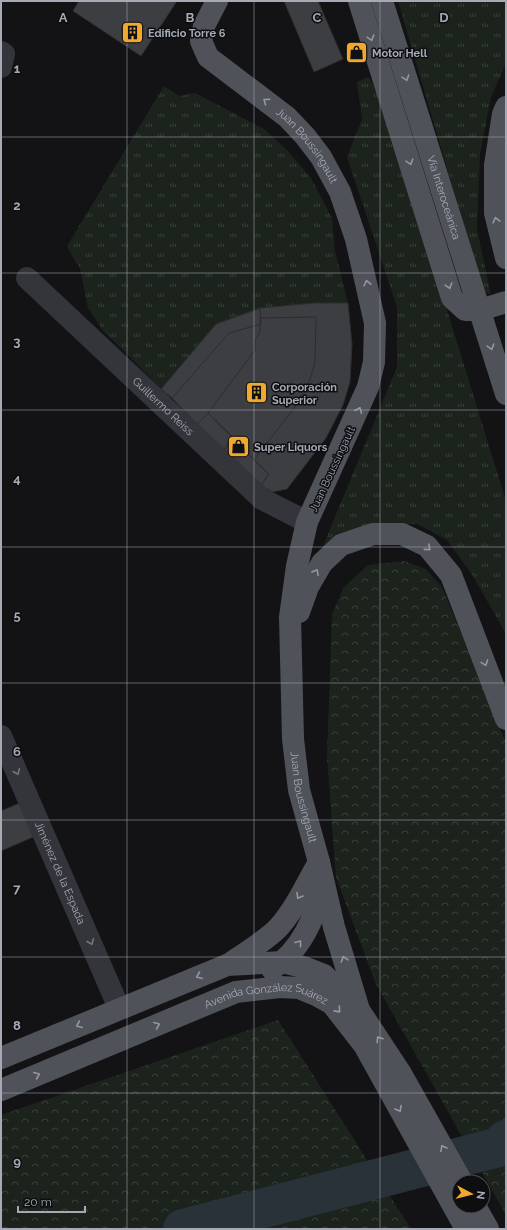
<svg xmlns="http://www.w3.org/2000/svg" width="507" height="1230" viewBox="0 0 507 1230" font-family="Raleway,sans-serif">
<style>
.grass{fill:url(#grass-tufts)}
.forest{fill:url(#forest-crowns)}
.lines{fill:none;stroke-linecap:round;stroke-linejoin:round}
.river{stroke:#293238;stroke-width:40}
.building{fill:#3d3e42;stroke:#2d2d31}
.minor{stroke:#34353a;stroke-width:22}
.major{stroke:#505259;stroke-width:22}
.oneway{stroke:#9498a3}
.oneway2{stroke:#72757e}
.grid{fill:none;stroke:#a5aab5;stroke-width:1;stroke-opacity:0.55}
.labels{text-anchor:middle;stroke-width:3;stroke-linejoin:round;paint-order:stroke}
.poi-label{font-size:11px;font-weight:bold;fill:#a5aab5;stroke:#0e0e10;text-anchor:start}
.street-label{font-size:11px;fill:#a5aab5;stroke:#0e0e10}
.grid-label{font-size:13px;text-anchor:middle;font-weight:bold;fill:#a5aab5;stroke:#0e0e10;stroke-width:3;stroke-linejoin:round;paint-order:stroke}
</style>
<defs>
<pattern id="grass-tufts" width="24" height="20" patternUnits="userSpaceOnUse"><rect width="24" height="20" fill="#1b231c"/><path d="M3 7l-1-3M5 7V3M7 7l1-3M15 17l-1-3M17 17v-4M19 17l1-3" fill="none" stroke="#39403b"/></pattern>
<pattern id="forest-crowns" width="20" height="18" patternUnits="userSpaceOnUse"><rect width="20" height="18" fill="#1b231c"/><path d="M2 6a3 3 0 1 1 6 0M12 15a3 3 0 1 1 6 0" fill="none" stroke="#39403b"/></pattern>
</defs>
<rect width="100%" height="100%" fill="#131315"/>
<path class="grass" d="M398,1H506V63L491,97L480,154L477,229L491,295L483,291Z
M368,77L381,96L506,501V634L473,576L447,540L417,524H385L321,551L397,367V307L347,157L362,119L357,82Z
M164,86L179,96L195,93L264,129L288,151L311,178L332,218L335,251L348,303L260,308L216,324L161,389L125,352L103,331L88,308L80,268L72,256L67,246Z"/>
<path class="forest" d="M404,561L426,569L442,587L506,743V1215L375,982L336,877L327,757L332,614L344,587L368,565Z
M278,1020L411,1229H1V1115Z"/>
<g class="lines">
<path class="river" d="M183,1229L499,1147L506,1140"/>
</g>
<path class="building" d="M79,1H177L141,56L73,11Z
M284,1H318L343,59L314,72Z
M315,303H348L352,344L350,382L343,405L326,438L287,489L272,492L261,485L269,474L232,439L223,451L172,398L161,389L216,324L260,308Z
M260,308L261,324L229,333L172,398L161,389L216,324Z
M316,317L315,362L310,380L294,408L254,460L208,413L255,350V340L260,333V318Z
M208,413L233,437L223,451L197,425Z
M232,439L269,474L261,485L223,451Z
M20,803L33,837L1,851V811Z"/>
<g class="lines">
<g class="minor">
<path d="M1,52L4,54L1,67"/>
<path id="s1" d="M27,278L262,499L307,522"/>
<path id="s2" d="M1,736L119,1008"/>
</g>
<g class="major">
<path id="s3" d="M217,1L204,26L201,41L208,57L287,117L305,136L321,157L340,192L356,239L375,323L374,362L368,387L307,522L297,566L290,617L293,739L299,790L319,862L334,927L359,1010"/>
<path d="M359,1L452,298L465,310H480L506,302"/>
<path id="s4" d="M382,1L506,394"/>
<path d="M506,107L503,114L495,165V213L506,258"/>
<path d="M299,612L308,587L322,563L341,545L373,534H402L427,546L451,575L506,719"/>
<path d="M229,964C245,953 262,943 276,930C294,912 306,884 319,862"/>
<path d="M272,969C302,950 314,918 324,885"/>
<path d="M1,1058L227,965L283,962L306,968L324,975L359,1010L400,1072L462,1182"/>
<path id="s5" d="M1,1090L236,992L280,987L299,988L316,995L332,1004L364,1045L466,1229"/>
<path d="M475,1206L488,1229"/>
</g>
</g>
<defs><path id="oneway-chevron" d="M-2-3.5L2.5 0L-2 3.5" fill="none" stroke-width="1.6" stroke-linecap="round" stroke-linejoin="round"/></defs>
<g class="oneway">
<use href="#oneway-chevron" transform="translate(371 38) rotate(73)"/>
<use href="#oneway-chevron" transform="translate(406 78) rotate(72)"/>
<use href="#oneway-chevron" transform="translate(266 101) rotate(-144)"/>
<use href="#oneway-chevron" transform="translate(410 162) rotate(73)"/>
<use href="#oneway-chevron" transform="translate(496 220) rotate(-104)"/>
<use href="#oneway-chevron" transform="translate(367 283) rotate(-103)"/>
<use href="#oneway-chevron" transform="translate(449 286) rotate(73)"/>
<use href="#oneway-chevron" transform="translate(491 347) rotate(73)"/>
<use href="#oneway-chevron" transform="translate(359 410) rotate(-68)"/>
<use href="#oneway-chevron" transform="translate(428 548) rotate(41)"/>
<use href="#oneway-chevron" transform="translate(316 572) rotate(-61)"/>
<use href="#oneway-chevron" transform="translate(485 663) rotate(70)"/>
<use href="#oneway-chevron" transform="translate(299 896) rotate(121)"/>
<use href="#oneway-chevron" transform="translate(299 943) rotate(-53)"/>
<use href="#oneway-chevron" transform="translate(344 959) rotate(-107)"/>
<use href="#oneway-chevron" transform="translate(199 976) rotate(158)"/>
<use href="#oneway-chevron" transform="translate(338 1010) rotate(48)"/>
<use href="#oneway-chevron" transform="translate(79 1025) rotate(157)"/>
<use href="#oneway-chevron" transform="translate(157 1025) rotate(-23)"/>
<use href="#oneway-chevron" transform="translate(379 1039) rotate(-123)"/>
<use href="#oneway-chevron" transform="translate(37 1075) rotate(-23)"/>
<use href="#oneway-chevron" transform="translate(399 1109) rotate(61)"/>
<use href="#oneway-chevron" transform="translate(443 1148) rotate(-119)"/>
</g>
<g class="oneway2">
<use href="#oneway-chevron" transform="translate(17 772) rotate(67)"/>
<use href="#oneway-chevron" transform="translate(91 942) rotate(67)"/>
</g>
<path class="grid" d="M127,1V1229M254,1V1229M380,1V1229M1,137H506M1,273H506M1,410H506M1,547H506M1,683H506M1,820H506M1,957H506M1,1093H506"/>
<defs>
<symbol id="building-square" viewBox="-11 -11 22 22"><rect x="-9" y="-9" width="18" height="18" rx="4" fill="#f1a82f" stroke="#0e0e10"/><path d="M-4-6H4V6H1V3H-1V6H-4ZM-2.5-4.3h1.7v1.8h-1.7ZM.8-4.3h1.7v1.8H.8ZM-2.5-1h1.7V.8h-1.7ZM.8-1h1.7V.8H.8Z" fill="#111"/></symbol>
<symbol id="shop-square" viewBox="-11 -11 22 22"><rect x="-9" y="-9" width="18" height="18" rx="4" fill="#f1a82f" stroke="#0e0e10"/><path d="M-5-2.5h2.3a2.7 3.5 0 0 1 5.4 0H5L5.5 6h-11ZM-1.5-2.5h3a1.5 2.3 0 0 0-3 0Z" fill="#111"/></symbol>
</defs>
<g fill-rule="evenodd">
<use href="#building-square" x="120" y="20" width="25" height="25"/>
<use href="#shop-square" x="344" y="40" width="25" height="25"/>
<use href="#building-square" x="244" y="380" width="25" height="25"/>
<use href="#shop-square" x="226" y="434" width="25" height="25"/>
</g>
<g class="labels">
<g class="poi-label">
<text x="148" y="37">Edificio Torre 6</text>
<text x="372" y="57">Motor Hell</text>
<text x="272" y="391">Corporación<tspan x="272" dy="13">Superior</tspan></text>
<text x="254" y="451">Super Liquors</text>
</g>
<g class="street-label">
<text dy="4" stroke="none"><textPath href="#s3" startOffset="195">Juan Boussingault</textPath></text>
<text dy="4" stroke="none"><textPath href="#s4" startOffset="206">Vía Interoceánica</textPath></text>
<text dy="4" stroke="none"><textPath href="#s1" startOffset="187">Guillermo Reiss</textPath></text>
<text transform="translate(332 469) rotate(-65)" y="4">Juan Boussingault</text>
<text dy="4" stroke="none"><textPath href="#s3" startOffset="879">Juan Boussingault</textPath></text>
<text dy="4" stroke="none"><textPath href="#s2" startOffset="149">Jiménez de la Espada</textPath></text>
<text dy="4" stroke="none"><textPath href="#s5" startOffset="285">Avenida González Suárez</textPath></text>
</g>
</g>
<g class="grid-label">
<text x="63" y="22">A</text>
<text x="190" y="22">B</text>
<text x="317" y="22">C</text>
<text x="444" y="22">D</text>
<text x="17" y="73">1</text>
<text x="17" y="210">2</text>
<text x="17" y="346">3</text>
<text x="17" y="483">4</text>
<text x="17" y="620">5</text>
<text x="17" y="756">6</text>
<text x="17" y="893">7</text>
<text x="17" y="1030">8</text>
<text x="17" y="1166">9</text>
</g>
<rect width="507" height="1230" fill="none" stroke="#a5aab5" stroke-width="4"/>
<g transform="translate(471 1194) rotate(97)"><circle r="19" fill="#0e0e10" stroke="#4a4c52"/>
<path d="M0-3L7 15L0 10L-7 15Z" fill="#f1a82f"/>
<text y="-6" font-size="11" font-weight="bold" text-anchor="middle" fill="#a5aab5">N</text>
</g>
<path d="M18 1206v6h67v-6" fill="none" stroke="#a5aab5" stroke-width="2"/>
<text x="24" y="1206" font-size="12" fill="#a5aab5" stroke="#0e0e10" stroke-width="3" paint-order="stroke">20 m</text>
</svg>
